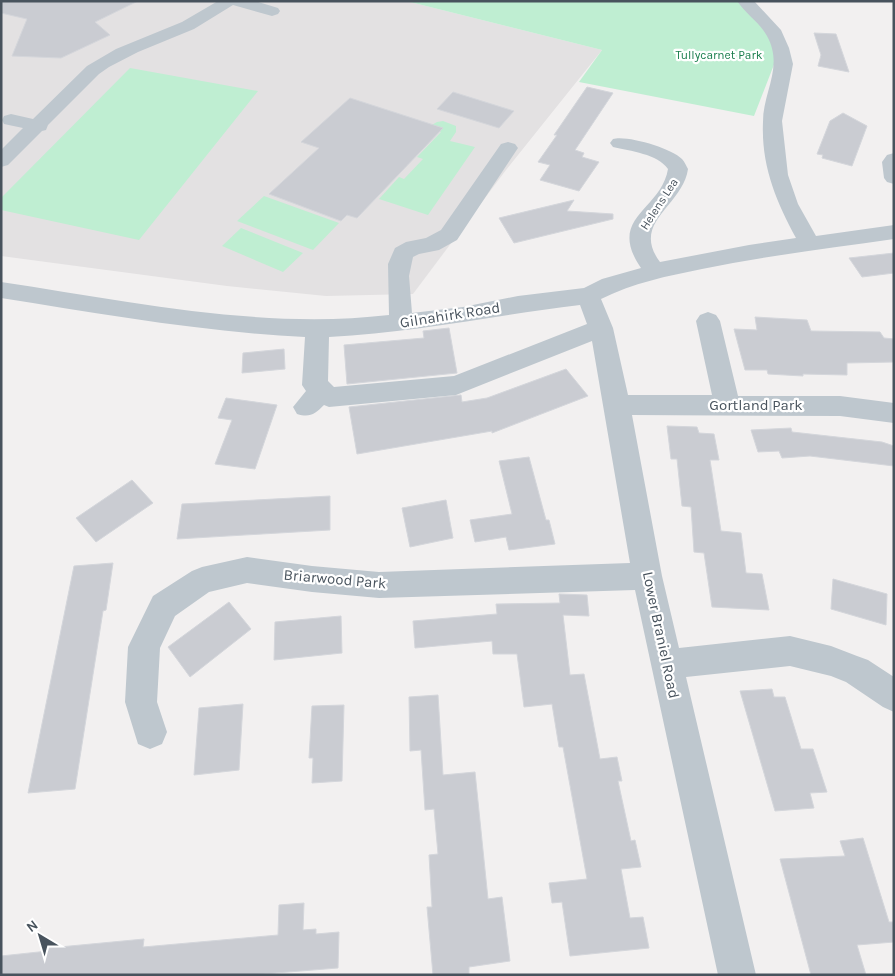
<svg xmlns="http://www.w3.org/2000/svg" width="895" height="976" viewBox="0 0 895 976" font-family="Karla,sans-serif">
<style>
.education{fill:#e3e1e2}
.green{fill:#bfeed2}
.building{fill:#caccd2;stroke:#d4d6db}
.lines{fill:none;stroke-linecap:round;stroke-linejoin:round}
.minor{fill:#bec7ce;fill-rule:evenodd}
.labels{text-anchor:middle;stroke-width:4.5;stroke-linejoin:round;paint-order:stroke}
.far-park-label{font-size:12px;fill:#197d4c;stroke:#fff}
.far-street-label{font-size:12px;fill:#48535d;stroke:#fff}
.street-label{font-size:15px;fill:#48535d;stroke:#fff}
</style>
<rect width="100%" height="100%" fill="#f2f0f0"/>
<path class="education" d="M1,1H406L602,50L506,170L413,294L326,296L227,286L1,256Z"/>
<path class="green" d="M406,1H750L772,27L775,62L754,116L579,82L602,50Z
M130,68L258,91L139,240L1,210V198Z
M443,121L456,126V132L450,141L475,147L428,215L379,199L399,177L404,179L423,159L417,157L441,132L430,126L437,122Z
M264,196L339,223L313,250L237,221Z
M241,228L303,253L283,272L222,246Z"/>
<path class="building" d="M1,1H138L95,22L110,35L61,58L12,56L27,19L1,13Z
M814,33L836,34L849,72L818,66L821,55Z
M587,87L613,93L575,150L584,153L582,157L599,162L579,191L540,180L550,165L538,162L557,135H554Z
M453,92L514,111L499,128L437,109Z
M350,98L443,128L357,218L347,215L341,221L269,194L319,148L301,142Z
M843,113L867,126L852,166L822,158L823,155L817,154L830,121Z
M574,200L567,211L613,214V219L514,243L499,218Z
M894,253V273L862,277L849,258Z
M755,317L807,320L811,331L880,332L884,338L894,339V362L847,363V375L803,374V376L768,374L767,370H745L734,329L757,330Z
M449,328L457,373L347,384L344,345L424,338L423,331Z
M284,349L285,369L242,373L243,353Z
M566,369L588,396L492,433V431L357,454L349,407L461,395L462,402L487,398Z
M226,398L277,405L255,469L215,464L232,420L218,418Z
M667,426L697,427L699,433L714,434L719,460H710L721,531L741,533L746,573L762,574L769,610L712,607L704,553L694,552L691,507L682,506L677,459H671Z
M791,428L792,432L882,442L894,446V466L810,456L782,458L779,451L758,452L751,430Z
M529,457L546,520H549L555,544L509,550L506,537L475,542L470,520L512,514L499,461Z
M132,480L153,503L96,542L76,518Z
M330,496V530L177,539L182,504Z
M446,500L453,538L410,547L402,508Z
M113,563L106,610L103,611L75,789L28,793L74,566Z
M833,579L887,594L886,625L831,609Z
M559,594L587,595L589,616L563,615L570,675L584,674L600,759L617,757L622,781H618L631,841L635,840L641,867L621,869L630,918L643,917L649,948L570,956L562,902L552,903L549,883L587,879L563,747H559L552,704L524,707L517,654H493L492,641L415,648L413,621L497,614L496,604L560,603Z
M229,602L251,629L190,677L168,647Z
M341,616L342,653L274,660L275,622Z
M772,689L774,697H785L801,749H813L827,792L810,793L814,808L775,811L740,691Z
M438,695L443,775L475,772L488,899L502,897L510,961L469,967V975H433L427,907H432L429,855L438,854L434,809L425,810L421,750L410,751L409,697Z
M243,704L239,770L194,775L199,708Z
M344,705L342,781L312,783L313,758H309L312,706Z
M863,838L889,922H894V942L857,945L866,975H811L780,859L845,856L840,841Z
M304,903L303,930L316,929V934L339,932L338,968L251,975H1V956L48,951L49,948L144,939L143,947L278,935L279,905Z"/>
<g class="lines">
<path class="minor" d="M255,1L278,8L280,11L278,14L272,16L233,5L194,29L138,52L109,67L99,74L48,125L46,130L42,131L8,165L1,167V150L23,128L4,124L2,120L4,116L11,114L33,119L87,66L116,49L182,22L218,1Z
M737,1H754L781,30L789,48L793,64L782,121L788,175L798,204L816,236L894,225V239C830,248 766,256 702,269C667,276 633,283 601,299L613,328L628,395H712L696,321L700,315L708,312L716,315L720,321L738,396H840L894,403V423L840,416L632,415L662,576L679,648L790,636L831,646L857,656L868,660L894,677V712L883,707L846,682L831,676L790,666L686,677L756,975H718L635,590L379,598L312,592L247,583L209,592L175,616L160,648L157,702L167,732L162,744L150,749L138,744L125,702L128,647L153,596L192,571L202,567L247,557L312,566L379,572L630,563L592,341L456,395L329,407L324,405C315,414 310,418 297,414L293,407L306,391L302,385L305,337C203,332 102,314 1,298V282C128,301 261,330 389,315L388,264L395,248L406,242L426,238L441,230L501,144L508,142L515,144L518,148L457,240L439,250L419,254L413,257L409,276L412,313L463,307L518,296L584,288L602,279L641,268C606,217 661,211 668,169C658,154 630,151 613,147L610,143L613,139C627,135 671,148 682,159C685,162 686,166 688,169C683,206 630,222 660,262L749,245L796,238C776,201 761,165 763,122C763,91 784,67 767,36C760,23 746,14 737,1ZM580,305L587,324L454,376L334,387L328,381L329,337C413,333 496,315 580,305Z
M894,153V184L887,182L884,178L882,162L887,155Z"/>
</g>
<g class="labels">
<g class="far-park-label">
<text x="719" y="59">Tullycarnet Park</text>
</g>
<g class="far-street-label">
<text transform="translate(659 204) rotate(-57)" y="4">Helens Lea</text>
</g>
<g class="street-label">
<text transform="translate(450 315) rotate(-9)" y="5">Gilnahirk Road</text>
<text x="756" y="410">Gortland Park</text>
<text transform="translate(335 579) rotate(5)" y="5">Briarwood Park</text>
<text transform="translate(661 635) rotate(78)" y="5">Lower Braniel Road</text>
</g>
</g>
<rect width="895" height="976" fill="none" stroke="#48535d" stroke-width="5"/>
<g transform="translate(40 936) rotate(322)" stroke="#ffffff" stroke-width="4" paint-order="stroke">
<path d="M0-4L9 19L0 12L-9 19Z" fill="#48535d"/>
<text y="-8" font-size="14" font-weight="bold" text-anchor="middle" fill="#48535d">N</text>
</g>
</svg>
